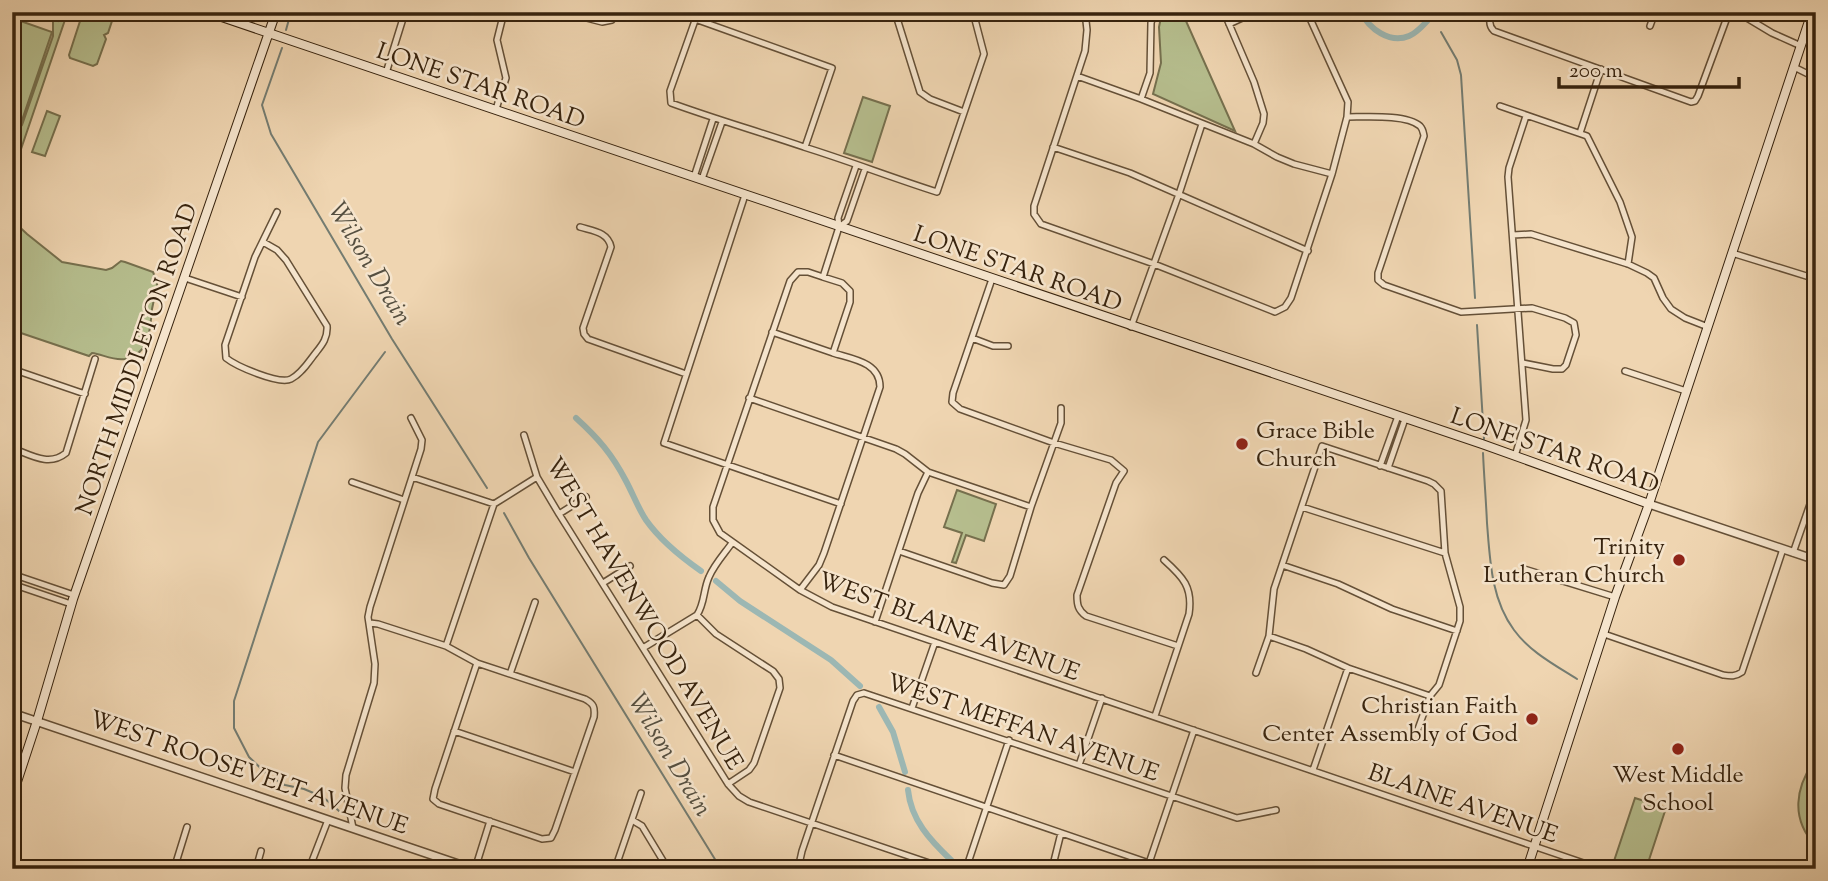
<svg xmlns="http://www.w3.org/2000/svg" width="1828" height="881" viewBox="0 0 1828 881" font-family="'Sorts Mill Goudy',serif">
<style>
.green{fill:#b6be8e;stroke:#76704e;stroke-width:2}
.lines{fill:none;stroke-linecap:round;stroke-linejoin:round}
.stream{stroke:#747c71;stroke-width:2}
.canal{stroke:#9cb7b3;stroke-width:6}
.minor-casing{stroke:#655037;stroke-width:8}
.tertiary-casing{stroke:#655037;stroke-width:10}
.secondary-casing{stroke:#37230e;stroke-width:10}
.minor{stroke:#f5e4cc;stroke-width:5}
.tertiary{stroke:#f5e4cc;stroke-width:7}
.secondary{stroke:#f5e4cc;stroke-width:8}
.poi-dot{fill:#8f2418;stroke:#f5e4cc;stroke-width:2.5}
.labels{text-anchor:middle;stroke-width:5;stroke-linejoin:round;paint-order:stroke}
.street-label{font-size:24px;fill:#37230e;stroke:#f5e4cc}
.poi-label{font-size:24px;fill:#37230e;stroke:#f5e4cc;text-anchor:end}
.water-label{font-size:26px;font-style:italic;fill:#554f40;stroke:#f5e4cc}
</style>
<rect width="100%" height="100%" fill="#efd5b1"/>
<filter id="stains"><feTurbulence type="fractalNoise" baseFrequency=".00286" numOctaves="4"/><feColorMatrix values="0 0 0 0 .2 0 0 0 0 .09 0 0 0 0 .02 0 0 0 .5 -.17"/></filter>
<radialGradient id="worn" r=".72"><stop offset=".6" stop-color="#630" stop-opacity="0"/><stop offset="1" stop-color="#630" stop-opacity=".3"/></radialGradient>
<path class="green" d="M47,12H54L58,20L61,12L67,14L20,152L14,150L16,143L12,145V138L22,125L53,36V22Z
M83,12H115L108,33L104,35L106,39L97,64L93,66L70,58L69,55Z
M1162,12H1182L1235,131L1153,94L1161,63L1159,27Z
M12,18L52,32L19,129L12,126Z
M863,97L890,106L872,162L844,153Z
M47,111L60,116L45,156L32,152Z
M12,220L27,234L62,262L106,270L112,268L121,261L125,262L153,272C162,294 155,289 152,309C150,330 150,354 125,359C113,361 102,354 92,353L89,356L12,330Z
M957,490L996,504L984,541L966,535L956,563L952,562L962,533L944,527Z
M1816,758V846C1790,819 1795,787 1816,758Z
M1635,798L1666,808L1646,869H1638L1614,861Z"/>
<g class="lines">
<path class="stream" d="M286,30L291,12
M1441,32L1457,60L1461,75L1475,298
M282,48L262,105L271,134L392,339L487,488
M1477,325L1484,439
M1483,453C1484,476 1486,500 1487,523C1490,560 1491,599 1514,630C1530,652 1555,665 1577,679
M504,513L529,558L721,869
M339,811L323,797L304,789L285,785L270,777L249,757L234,728V701L318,442L385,352"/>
<path class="canal" d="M1361,12C1369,29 1390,44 1409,36C1419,32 1428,20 1435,12
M576,418C598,438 612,454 626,481C633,494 638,508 646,520C660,540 681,557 701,571
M716,581L740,601L831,660L860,686
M879,707L893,732L905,772
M908,790C911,820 930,840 951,860"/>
<defs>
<path id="minor" d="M563,12L602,22L612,20L617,12
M698,12L670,91L671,103C715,119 760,132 804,147C849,161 893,178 937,192L984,54L973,12
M895,12L920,92L930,99L964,112
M1085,12L1087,30L1085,51L1034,206V214L1041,224L1154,264L1275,312L1285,307L1291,298L1332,174L1347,117L1348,102L1307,12
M1224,12L1254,82L1264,114L1263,123L1254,144
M1493,12C1489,19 1488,25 1494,31L1691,102L1695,101L1698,96L1729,12
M1737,12L1772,33L1801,46
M695,19L832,68L805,147
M1229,24L1255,12
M1650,26L1655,12
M1794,67L1816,78
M386,73L405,12
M1077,76L1141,99L1254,144L1277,157L1294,164L1332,174
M1141,99L1150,73L1151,23L1154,12
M1500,106L1587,136L1620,202L1632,237L1628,264
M496,109L506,78L497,40L504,12
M1347,117C1365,117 1407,114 1420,126C1423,129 1423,131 1424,136L1378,273V280L1384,285L1461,312L1532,308L1565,318L1574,323L1576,335L1566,365L1562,369H1553L1523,363
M1580,133L1601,69
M1053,147L1130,173L1308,251
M856,166L838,218L839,227L823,277L808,272H798L790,281L713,507V520L720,533L800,590L832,607L1601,869
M694,177L713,119
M702,179L722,122
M745,195L664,443L841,504
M580,227C593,231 608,232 611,247L583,328L584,334L588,339L686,374
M839,227L847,221L865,169
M1513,235L1531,234L1628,264L1647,273L1654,278L1663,298L1671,309L1685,318L1708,327
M263,242L277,250L286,260L327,326C328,339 321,346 314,355C308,363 301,374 291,379C279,385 236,366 226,358L225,345L255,257L277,212
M1732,253L1816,279
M185,278L242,297
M992,279L953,393L952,402L960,409L1054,443L1111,460L1124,471L1116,483L1077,595C1077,605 1078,610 1086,616L1178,646
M1131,327L1179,194L1202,124
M772,332L833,353
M972,338L993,346H1008
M12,369L85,394
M1625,371L1686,391
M749,398L896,449L905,454L928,472L1031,507
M524,435L537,477L559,514L728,784L739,796L749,802L947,869
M12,448C31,455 49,467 66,453L95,359
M1515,456L1526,420L1508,177L1509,168L1526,116
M1380,466L1398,416
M1388,468L1405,419
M412,477L494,504
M352,482L404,500
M1302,507L1445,553
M559,514L586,497
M899,551L992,583L1004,585L1010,576L1031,507L1061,423V408
M1793,553L1816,487
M1282,565L1338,584L1392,609L1457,631
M1524,569L1615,597
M12,574L74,595
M603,583L630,566
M12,584L71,604
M800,590L819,565L824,553L880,387C880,362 852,359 833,353L850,302V291L842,283L823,277
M697,615L716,634L773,671L779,679L780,688L754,763L749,770L728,784
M875,622L918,493L928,472
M370,623L378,624L446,646L477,663L585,699C594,704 595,707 594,717L555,830L551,838L542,839L439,804L433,799L435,789L477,663
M1604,634L1723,675C1730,676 1735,677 1742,672L1783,549
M1269,636L1306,649L1348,668L1430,696
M446,646L494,504L537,477
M643,648L697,615C705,603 703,590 709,577C714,565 724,554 732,543
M1256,673L1269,636L1274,589L1322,446L1428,481L1434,484L1441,491L1445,553L1460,607V621L1439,685L1430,696L1418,729
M510,674L535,602
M912,708L935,642
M1155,716L1189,614C1193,587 1183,577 1164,560
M454,731L575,772
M834,755L1149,863L1173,869
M1079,765L1102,698
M1313,770L1348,668
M632,820L642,826L668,869
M353,828L345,788L346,775L374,683L375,664L368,617L370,607L421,449L422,440L411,418
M174,869L187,827
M256,869L261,851
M309,869L328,820
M475,869L490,821
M615,869L641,793
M798,869L802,851L853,701L857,695L864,693L1237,818L1276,810
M966,869L1009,740
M1052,869L1061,833
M1147,869L1194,730"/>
<path id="tertiary" d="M1649,504L1816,560
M12,713L473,869"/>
<path id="secondary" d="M207,12L1482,444L1649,504
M12,797L37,721L73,599L276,12
M1527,869L1615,597L1649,504L1812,12"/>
</defs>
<use href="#minor" class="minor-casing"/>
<use href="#tertiary" class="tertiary-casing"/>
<use href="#secondary" class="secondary-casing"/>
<use href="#minor" class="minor"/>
<use href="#tertiary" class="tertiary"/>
<use href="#secondary" class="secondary"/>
</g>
<g class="poi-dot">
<circle cx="1242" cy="444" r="7"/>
<circle cx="1679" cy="560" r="7"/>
<circle cx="1532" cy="719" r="7"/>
<circle cx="1678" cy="749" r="7"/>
</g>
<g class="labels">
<g class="street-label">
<text transform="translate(481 85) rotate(19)" y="8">LONE STAR ROAD</text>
<text transform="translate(1018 268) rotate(19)" y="8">LONE STAR ROAD</text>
<text transform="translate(136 359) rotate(-71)" y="8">NORTH MIDDLETON ROAD</text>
<text transform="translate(1555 450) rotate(19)" y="8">LONE STAR ROAD</text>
<text transform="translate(645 613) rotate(59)" y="8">WEST HAVENWOOD AVENUE</text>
<text transform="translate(949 626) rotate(20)" y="8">WEST BLAINE AVENUE</text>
<text transform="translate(1023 727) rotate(19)" y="8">WEST MEFFAN AVENUE</text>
<text transform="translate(249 772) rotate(19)" y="8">WEST ROOSEVELT AVENUE</text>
<text transform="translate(1463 803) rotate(19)" y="8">BLAINE AVENUE</text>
</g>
<g class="poi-label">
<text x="1256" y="438" text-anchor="start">Grace Bible<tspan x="1256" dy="28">Church</tspan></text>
<text x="1665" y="554">Trinity<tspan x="1665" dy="28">Lutheran Church</tspan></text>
<text x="1518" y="713">Christian Faith<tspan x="1518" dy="28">Center Assembly of God</tspan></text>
<text x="1678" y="782" text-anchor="middle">West Middle<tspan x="1678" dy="28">School</tspan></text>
</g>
<g class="water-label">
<text transform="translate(371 263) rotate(59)" y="9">Wilson Drain</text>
<text transform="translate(671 754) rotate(59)" y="9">Wilson Drain</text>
</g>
</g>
<rect width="1828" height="881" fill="none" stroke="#efd5b1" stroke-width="42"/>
<rect x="14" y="14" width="1800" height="853" fill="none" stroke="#37230e" stroke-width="3.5"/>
<rect x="21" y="21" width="1786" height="839" fill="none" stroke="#37230e" stroke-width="2"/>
<path d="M1559 77v10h180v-10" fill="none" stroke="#37230e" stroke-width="3.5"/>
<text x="1569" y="77" font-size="21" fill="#37230e" stroke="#f5e4cc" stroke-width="5" paint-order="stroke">200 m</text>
<rect width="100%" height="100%" filter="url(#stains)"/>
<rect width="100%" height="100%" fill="url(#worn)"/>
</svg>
